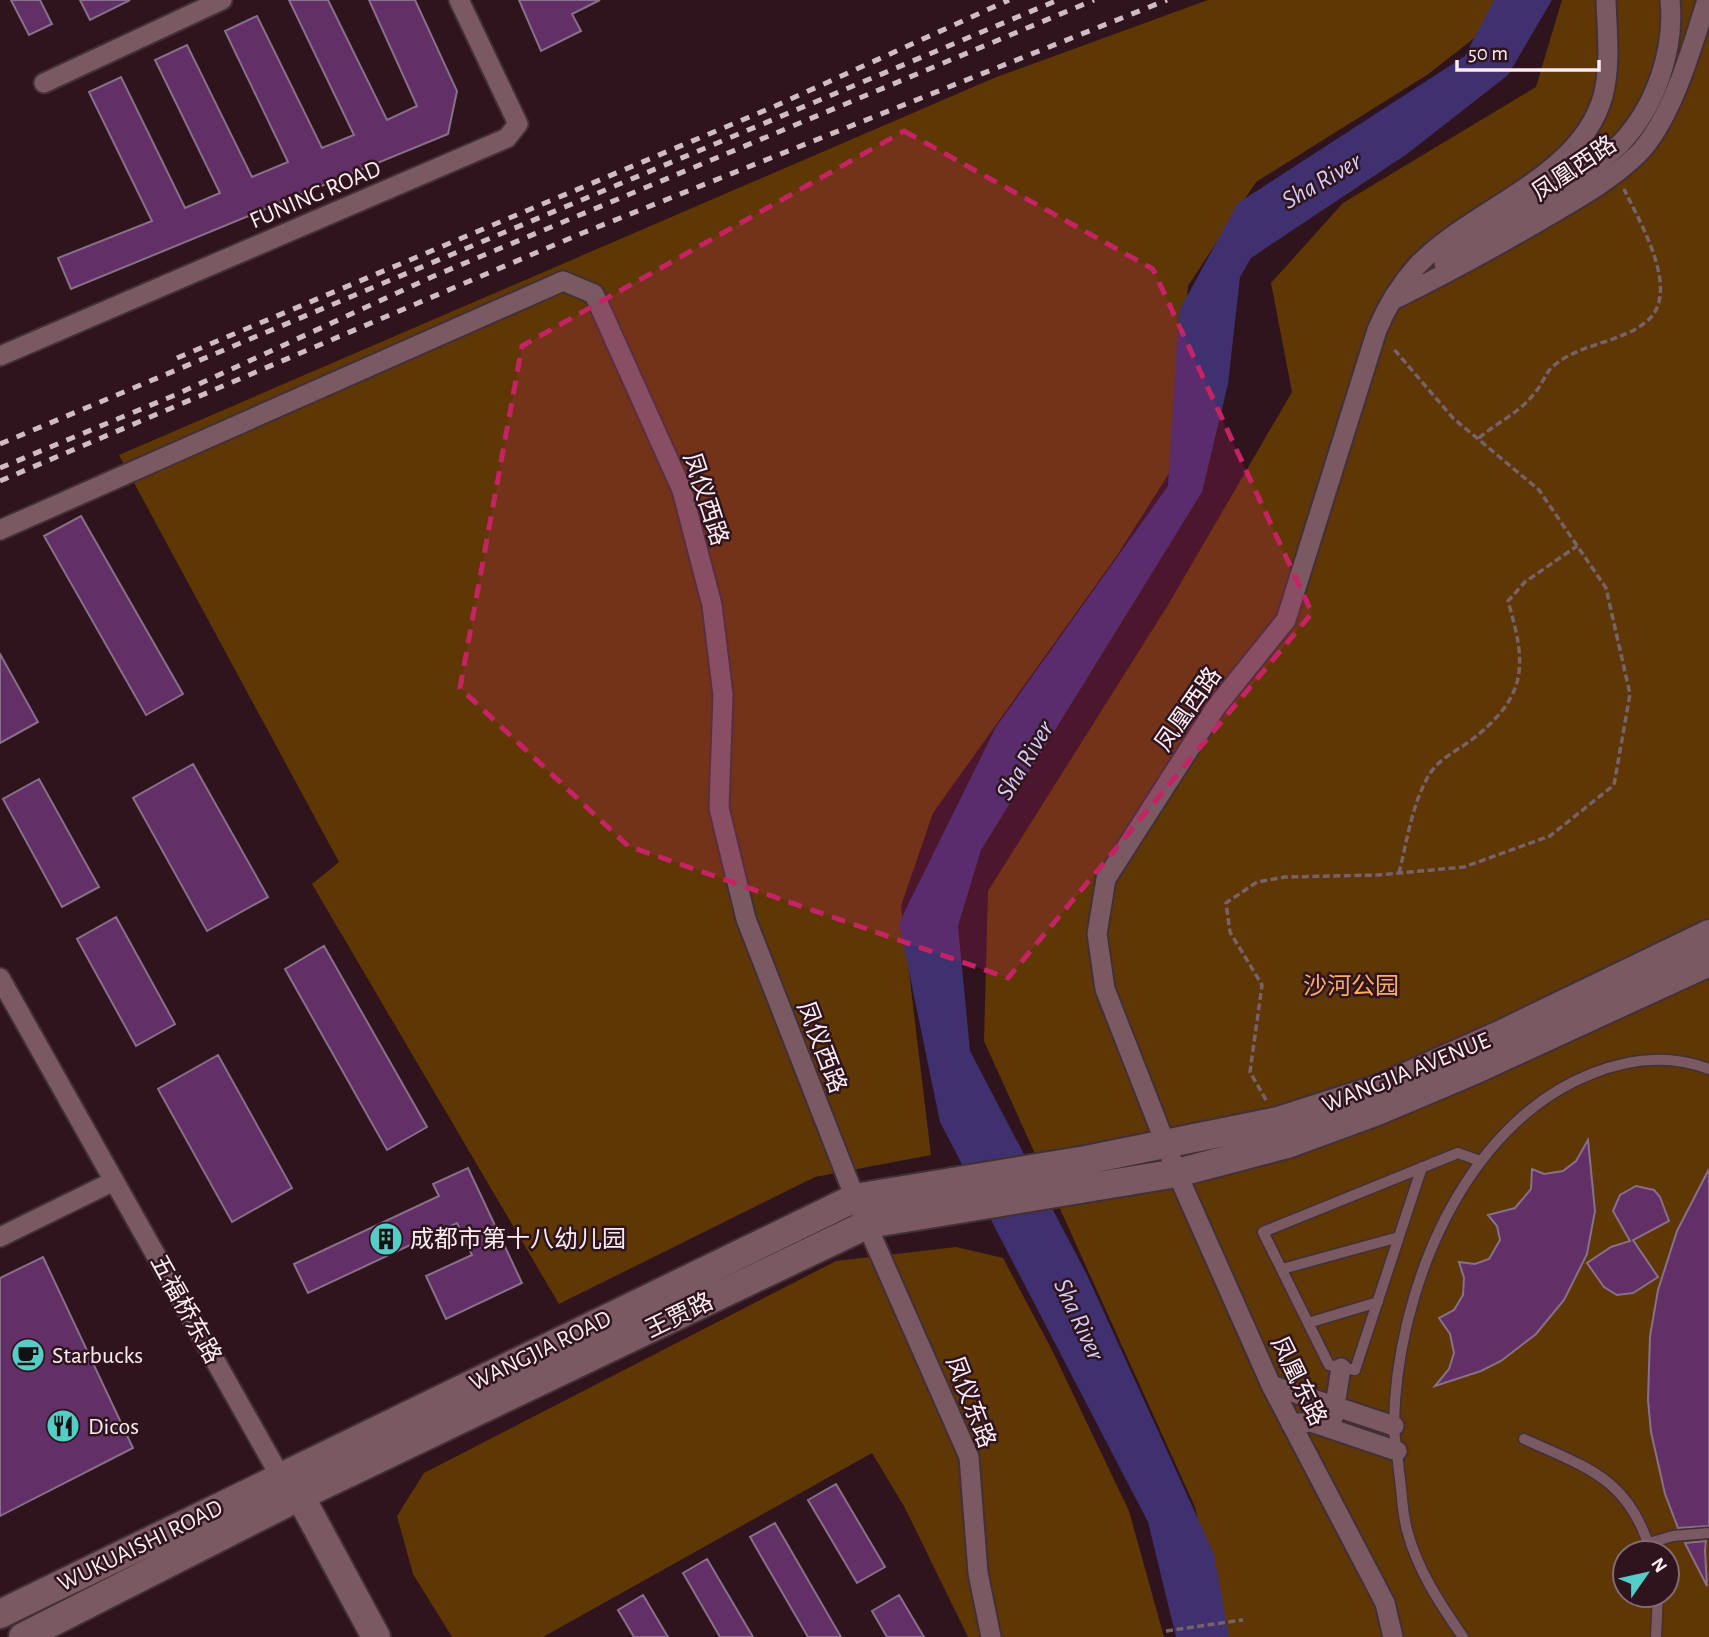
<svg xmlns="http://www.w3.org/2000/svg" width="1709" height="1637" viewBox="0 0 1709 1637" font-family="'Alegreya Sans','Noto Sans SC',sans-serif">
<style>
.green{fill:#5e3705;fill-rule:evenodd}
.water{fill:#3f3070}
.building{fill:#623066;stroke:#877089;stroke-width:2}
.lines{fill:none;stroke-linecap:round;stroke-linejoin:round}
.lane-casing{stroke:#433037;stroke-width:13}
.street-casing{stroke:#433037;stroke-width:23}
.secondary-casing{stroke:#433037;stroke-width:32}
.path{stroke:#786169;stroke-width:3.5;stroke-dasharray:7 3.5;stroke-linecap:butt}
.lane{stroke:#7a5963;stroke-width:10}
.street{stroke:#7a5963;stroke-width:19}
.secondary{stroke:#7a5963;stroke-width:28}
.rail{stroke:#d0bdc3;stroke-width:5;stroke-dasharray:9 9;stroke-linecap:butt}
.marked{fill:#c52363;fill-opacity:0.2;stroke:#c52363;stroke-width:5;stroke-dasharray:14 9;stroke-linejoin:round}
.labels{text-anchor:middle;stroke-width:5;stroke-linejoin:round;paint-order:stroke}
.street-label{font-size:24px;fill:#fdedf2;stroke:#2f141e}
.park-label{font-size:24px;fill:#fdae5b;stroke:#2f141e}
.poi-label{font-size:24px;fill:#fdedf2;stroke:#2f141e;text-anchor:start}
.water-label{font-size:26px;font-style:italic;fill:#d1ccf4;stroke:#2f141e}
</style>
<rect width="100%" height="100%" fill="#2f141e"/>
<path class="green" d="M1208,0H1495L1486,29L1427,75L1256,182L1188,286L1173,467L1118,554L933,813L901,906L931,1155L815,1177L559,1304L312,884L339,862L119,455L994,78Z
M1562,0H1709V1637H1225L1195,1507L984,1041L988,891L1168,605L1292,392L1271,283L1343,203L1536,87ZM1625,1553H1667V1595H1625Z
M956,1247L1003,1258L1052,1350L1129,1511L1164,1637H968L905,1508L872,1453L543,1637H452L413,1574L397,1516L424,1473L836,1261Z"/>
<path class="water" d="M1494,0H1552L1508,75L1407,154L1251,258L1240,277L1228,384L1202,492L981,850L958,926L970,1051L1087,1275L1214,1554L1229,1637H1176L1148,1522L940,1122L899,923L996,727L1168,486L1179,311L1238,203L1465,56Z"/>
<path class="building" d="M11,0H40L52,24L29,35Z
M80,0H130L90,20Z
M289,0H328L387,120L417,106L369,0H415L457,91L448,134L71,289L58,258L152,221L89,92L121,77L185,208L220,193L155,60L187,45L252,177L288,162L225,31L257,16L322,148L354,135Z
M519,0H600L572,14L581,31L541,51Z
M81,516L183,694L146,715L44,536Z
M0,654L38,722L0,743Z
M193,764L268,897L207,931L133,798Z
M39,779L99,887L62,907L3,799Z
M116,917L175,1024L136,1046L77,939Z
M324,946L427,1127L387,1150L285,969Z
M218,1055L292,1188L232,1222L158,1089Z
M1588,1140L1595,1211L1587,1254L1564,1300L1536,1334L1501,1361L1481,1371L1435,1386L1449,1369L1454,1353L1450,1334L1439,1318L1454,1310L1463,1295L1464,1278L1459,1262L1475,1264L1489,1259L1500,1240L1497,1226L1488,1215L1515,1208L1531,1189L1532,1169L1544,1174L1563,1171L1576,1161Z
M468,1168L522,1283L446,1319L426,1276L472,1255L457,1223L308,1293L294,1264L439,1196L433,1184Z
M1709,1169V1526L1678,1528L1665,1494L1651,1432L1648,1400L1650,1336L1658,1290L1677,1231Z
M1636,1186L1654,1190L1660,1197L1669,1221L1633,1240L1658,1277L1633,1293L1617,1295L1604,1287L1587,1263L1611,1247L1630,1241L1613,1211L1620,1195Z
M43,1257L133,1448L0,1516V1278Z
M836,1484L885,1567L857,1583L808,1500Z
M775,1523L841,1637H808L750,1537Z
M1706,1541L1705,1550L1707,1586L1685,1543Z
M707,1559L753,1637H720L683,1573Z
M643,1595L668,1637H634L618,1610Z
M899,1595L924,1637H887L872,1611Z"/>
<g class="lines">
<defs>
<path id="lane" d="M1422,1167L1355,1370L1329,1365L1263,1232L1458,1153L1480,1161
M1282,1269L1399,1237
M1308,1323L1378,1302
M1524,1439C1588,1468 1630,1479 1651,1553
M1649,1543L1673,1536L1709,1533
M1463,1637C1440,1604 1417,1569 1407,1530C1402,1512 1402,1490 1399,1472C1398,1456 1394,1440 1394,1424C1396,1294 1462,1125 1591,1074C1630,1058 1669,1054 1709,1069
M1656,1637L1658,1595"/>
<path id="street" d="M44,83L222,0
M1444,263C1468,247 1491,230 1515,215C1550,192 1591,173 1621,143C1656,106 1675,49 1670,0
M1393,300C1446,274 1497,246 1548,216C1579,198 1611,180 1637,155C1672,120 1692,47 1707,0
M0,356L507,138L518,124L459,0
M0,530L563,281L594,294L682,490L712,605L723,695L719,808L746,919L855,1198L969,1457L978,1573L991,1637
M0,978L280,1476
M0,1237L114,1181
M1271,1385L1394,1426
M1333,1418L1341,1368
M1291,1424L1311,1422L1397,1451
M1393,1637L1385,1603L1271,1385L1177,1173L1105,989L1097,934L1106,879L1216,707L1286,620L1377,330C1387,306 1399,286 1416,267C1471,208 1580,179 1603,96C1611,66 1607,31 1606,0"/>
<path id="secondary" d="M287,1483L300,1496L376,1637
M0,1614L855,1198L1086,1160L1278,1121L1381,1088L1502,1034L1709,934
M23,1637L300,1496L868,1224L1177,1173L1287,1144L1377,1111L1474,1070L1709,962"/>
</defs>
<use href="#lane" class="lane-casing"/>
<use href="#street" class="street-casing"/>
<use href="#secondary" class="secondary-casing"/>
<path class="path" d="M1479,438C1495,424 1520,412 1533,395C1549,377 1541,371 1568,356C1592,343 1623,340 1646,322C1683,293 1639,221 1624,189
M1399,873C1407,841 1412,804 1429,775C1439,758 1459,750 1474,738C1529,694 1526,663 1508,601L1525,582L1577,546
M1266,1100L1250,1072L1262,985L1230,932L1226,903L1257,882L1285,877L1378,875L1464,867L1550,836L1614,785L1630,694L1606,588L1539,490L1453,418L1392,347
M1166,1631L1243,1620"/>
<use href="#lane" class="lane"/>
<use href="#street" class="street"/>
<use href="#secondary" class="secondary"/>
<path class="rail" d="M177,358L773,107L1009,0
M0,444L1058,0
M0,468L175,395L434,276L1094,0
M0,481L580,234L1167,0"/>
</g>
<path class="marked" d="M904,131L1153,269L1312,613L1008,978L628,846L460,688L522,346Z"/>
<defs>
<symbol id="building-disc" viewBox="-11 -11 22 22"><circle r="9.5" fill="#54cdc6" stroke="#2f141e"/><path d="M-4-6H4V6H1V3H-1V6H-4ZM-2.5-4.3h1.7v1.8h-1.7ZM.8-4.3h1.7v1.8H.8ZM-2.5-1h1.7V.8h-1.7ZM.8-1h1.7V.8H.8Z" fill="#111"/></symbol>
<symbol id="cafe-disc" viewBox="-11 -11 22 22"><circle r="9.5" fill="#54cdc6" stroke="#2f141e"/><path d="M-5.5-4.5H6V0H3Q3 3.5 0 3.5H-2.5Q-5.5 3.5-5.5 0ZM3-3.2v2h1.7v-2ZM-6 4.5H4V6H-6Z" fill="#111"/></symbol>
<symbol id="restaurant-disc" viewBox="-11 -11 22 22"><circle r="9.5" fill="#54cdc6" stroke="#2f141e"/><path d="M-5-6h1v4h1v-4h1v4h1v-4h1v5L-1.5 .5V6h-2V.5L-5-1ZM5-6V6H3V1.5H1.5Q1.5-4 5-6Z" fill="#111"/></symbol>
</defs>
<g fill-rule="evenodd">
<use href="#building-disc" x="367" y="1220" width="38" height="38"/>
<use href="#cafe-disc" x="9" y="1336" width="38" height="38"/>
<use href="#restaurant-disc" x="44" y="1407" width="38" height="38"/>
</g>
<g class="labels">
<g class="street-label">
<text transform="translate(1574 168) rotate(-34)" y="8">凤凰西路</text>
<text transform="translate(315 194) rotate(-23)" y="8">FUNING ROAD</text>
<text transform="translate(706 499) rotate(72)" y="8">凤仪西路</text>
<text transform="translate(1188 709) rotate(-55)" y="8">凤凰西路</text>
<text transform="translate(822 1047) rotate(69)" y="8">凤仪西路</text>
<text transform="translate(1406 1072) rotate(-22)" y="8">WANGJIA AVENUE</text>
<text transform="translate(186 1309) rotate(61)" y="8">五福桥东路</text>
<text transform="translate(679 1315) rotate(-26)" y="8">王贾路</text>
<text transform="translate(540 1350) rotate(-26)" y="8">WANGJIA ROAD</text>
<text transform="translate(1299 1381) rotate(64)" y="8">凤凰东路</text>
<text transform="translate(971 1402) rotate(69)" y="8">凤仪东路</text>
<text transform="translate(140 1545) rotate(-26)" y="8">WUKUAISHI ROAD</text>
</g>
<g class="park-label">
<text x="1351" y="994">沙河公园</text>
</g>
<g class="poi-label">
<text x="410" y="1247">成都市第十八幼儿园</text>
<text x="52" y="1363">Starbucks</text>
<text x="88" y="1434">Dicos</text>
</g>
<g class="water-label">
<text transform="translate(1321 180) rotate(-30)" y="9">Sha River</text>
<text transform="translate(1024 760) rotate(-59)" y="9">Sha River</text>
<text transform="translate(1080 1319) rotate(65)" y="9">Sha River</text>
</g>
</g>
<g transform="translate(1646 1574) rotate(56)"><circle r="33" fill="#2f141e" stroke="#816b73" stroke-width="2"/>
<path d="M0-5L12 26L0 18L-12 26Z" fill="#54cdc6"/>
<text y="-10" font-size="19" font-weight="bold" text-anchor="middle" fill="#fdedf2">N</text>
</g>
<path d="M1457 60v10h142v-10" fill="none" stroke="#fdedf2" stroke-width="3.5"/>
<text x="1468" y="60" font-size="21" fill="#fdedf2" stroke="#2f141e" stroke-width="5" paint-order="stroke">50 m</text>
</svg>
